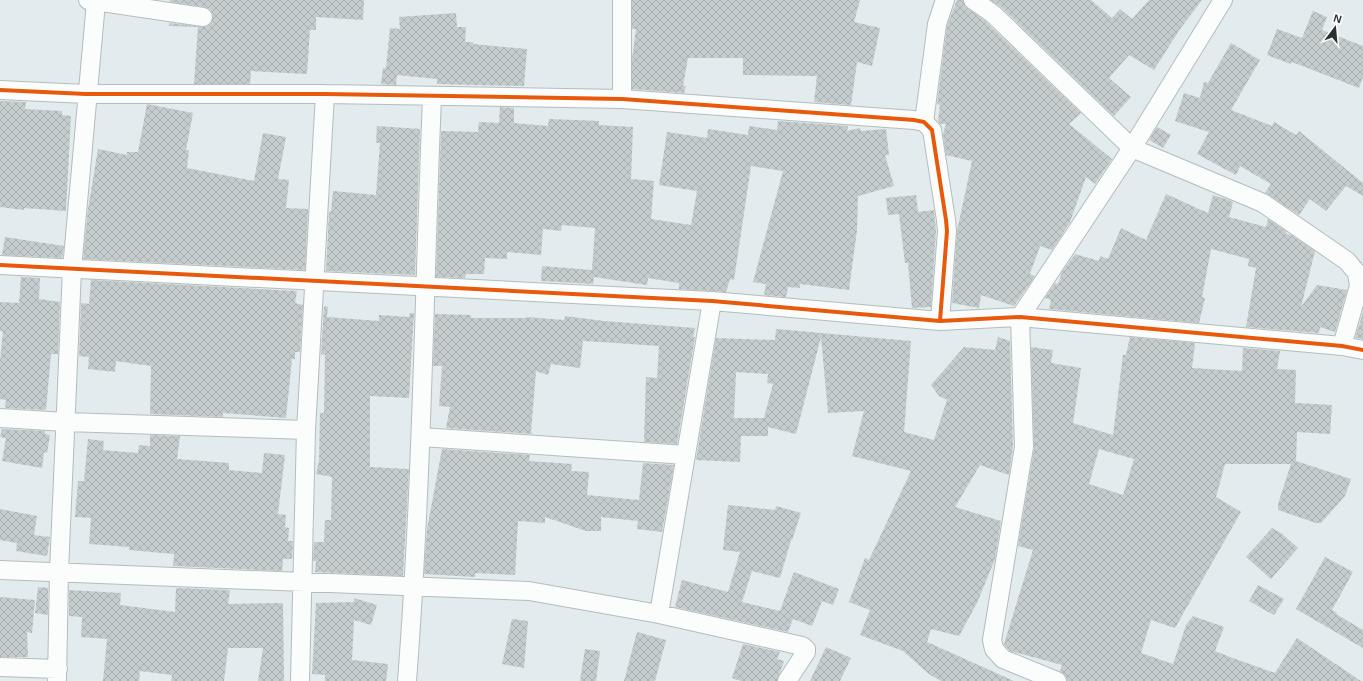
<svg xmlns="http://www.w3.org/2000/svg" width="1363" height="681" viewBox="0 0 1363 681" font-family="Helvetica,sans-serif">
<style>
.building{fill:url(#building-cross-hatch);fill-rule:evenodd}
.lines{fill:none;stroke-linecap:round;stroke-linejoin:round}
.street-casing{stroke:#b5bcbd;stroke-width:20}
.street{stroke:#fbfcfc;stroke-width:18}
.cycleway-casing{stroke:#fff;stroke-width:6}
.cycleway{stroke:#e8590c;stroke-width:4}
</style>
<defs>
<pattern id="building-cross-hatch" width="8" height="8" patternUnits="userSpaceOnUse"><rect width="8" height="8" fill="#c5cccd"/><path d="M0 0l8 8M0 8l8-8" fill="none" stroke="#a9b0b0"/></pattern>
</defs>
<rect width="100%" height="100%" fill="#e2ebed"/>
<path class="building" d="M170,0H364L363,20L316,17V30H310L307,74L251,71L250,84H194L198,27L169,26V23L206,27L211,23L213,14L210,9L205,7L170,2Z
M632,0H860L854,22L880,28L872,66L857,62L851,105L814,102L817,76L743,75V58H688L683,86H686L684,93L632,89V59L636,29H632Z
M957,0H963L967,8L986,22L1081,113L1069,124L1112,159L1095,184L1086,177L1070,222L1052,250L1040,246L1030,274L1035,276L1014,306L981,295L979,308L952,303L957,231L972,161L946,155L943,134L946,124H940L938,121L940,105L937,104L947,26Z
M991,0H1091L1112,18L1120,9L1132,19L1149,0H1202L1180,29L1154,70L1129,55L1109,78L1131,97L1114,116L1000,6Z
M1313,11L1327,17L1322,30L1363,46V77L1359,88L1292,62L1291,64L1267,55L1277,29L1302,38Z
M456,13L457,27H466L465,42H473V44L527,49L524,86L437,84V79L397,75L396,85L381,84L383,68H386L390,28L400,29L399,17Z
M1231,43L1260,60L1231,110L1272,126L1274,122L1296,135L1299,131L1363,183V196L1346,186L1326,211L1310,199L1299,215L1265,193L1271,184L1240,166L1236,175L1197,154L1209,132L1175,121L1184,93L1200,98L1204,82L1208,83Z
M0,101L26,102L25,109L62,111V115L71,116L66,211L24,208V210L0,207Z
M147,104L193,113L186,150H189L187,168L254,181L263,133L286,137L278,179L289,180L286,208L308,209L305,270L83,259L88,209L98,149L127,155V152H138Z
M500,107L514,108V123L548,126L549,119L599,121V125L633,127L631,179L654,181L651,219L691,225L697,191L659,185L667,132L707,138L708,129L748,135L749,126L777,130L778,121L848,126L847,131L860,128L861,131L886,129L889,155H885L894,186L858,196L857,230L849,290L800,284V288L788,287L786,297L764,295L766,284L753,282L783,171L751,166L734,280L730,279L726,292L679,289V283L648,278L647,285L594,277L593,284L541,281L542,266L592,270L595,228L562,225L561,231L543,229L541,255L507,252V259L485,258L484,274H466L465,278L436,277L441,131L478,132L479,122L499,123Z
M377,126L420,129L415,275L326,271L329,211L331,212L333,191L376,195L380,143H376Z
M1157,127L1171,135L1163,148L1149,140Z
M1166,194L1208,213L1213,195L1229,200L1233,202L1229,217L1266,227L1268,219L1287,232L1286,234L1291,235L1315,251L1301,307L1317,285L1347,290L1335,332L1320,327L1319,333L1246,327L1256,268L1248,266L1249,259L1211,249L1202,297L1205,298L1199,323L1049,309L1051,300L1045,298L1055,283L1058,284L1062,272L1075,254L1099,261L1100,256L1108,259L1121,228L1146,240Z
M916,195L918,212L934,210L936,231L931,307L912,308L908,263H905L899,214L888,215L886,198Z
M5,237L64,246L62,258L2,255Z
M21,277L40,278L39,299L60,302L58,354H51L46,410L5,408L6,400L0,399V361L3,331H0V302L19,303Z
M91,280L297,291L295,303L303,305L300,352H295V359H292L286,418L223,413V417L150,414L151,366L116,361L115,372L88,369L89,357L79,356L81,303L89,304Z
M324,306L328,307L327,317L379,321V315L409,317L410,313H414L409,398L370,396V467L409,469L403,576L315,572L316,561H313L314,542H324L325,520H331L332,477L316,474L319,461L320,413H324L325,355L321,354Z
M1363,312V339L1355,338Z
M435,314L471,315V318H526V317L564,320L565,316L604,321L695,328L693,337H695L677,444L644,442L646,377L657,378L659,346L616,343L583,341L580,368L551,364L548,375L536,371L531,432L533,434L446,428L450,407L439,406L442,366H433Z
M776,329L911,341L904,432L934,440L947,400L939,396L931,385L964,347L995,350L998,337L1010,341L1013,446L1009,475L980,465L955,507L1001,521L995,559L977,603L959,636L931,629L927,642L1014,681H941L929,674L903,651L860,635L870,610L849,602L865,558L869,560L911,471L852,456L864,411L828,413L821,337L796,434L768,427V436H741L740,462L696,460L716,338L775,340ZM736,372L768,374L767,383L773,384L764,418H734Z
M1130,337L1195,343L1192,368L1242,371L1243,348L1280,351L1277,369L1296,370L1295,403L1332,405L1330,434L1297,432L1296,461L1351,479L1345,496L1321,523H1316L1278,510V504L1291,464H1225L1216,497L1241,512L1175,628L1151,620L1141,653L1173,664L1186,625L1193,616L1224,627L1215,651L1230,657L1275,673L1297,638L1361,681H1067L1065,675L1060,671L1062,665L1010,651L1004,644L1033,550L1018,546L1034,449L1031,347L1053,350L1051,363L1081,368L1073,423L1113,435L1123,355H1126ZM1099,449L1134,459L1123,495L1089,484Z
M2,429L45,431V434L50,435L47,453L44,452L42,468L2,461L6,438L0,437Z
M150,435L180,436L177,459L229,463V470L262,473L264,453L285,455L278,514L286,515L285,527L289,528L288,541H293L292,559H283L282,571L173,566L174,554L129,550V547L89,544L91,518L75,517L78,481H84L88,439L104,441L103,450L138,453L139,445L150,446Z
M442,449L530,455L529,461L572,464L571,471L589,472L587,495L639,500L643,463L674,465L662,532L637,529L638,521L601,517V531H586L545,517V523L518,521L515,575L475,573V577L424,574L427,529Z
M728,505L775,510L776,506L801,513L792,540H791L780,578L752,571L742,602L780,611L794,572L839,589L833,605L822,601L812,626L793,619L788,632L675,607L682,580L728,592L740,552L723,550Z
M0,509L37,516L34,535L50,537L47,556L16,551L17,543L0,540Z
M1272,528L1281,533L1298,548L1271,579L1246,557Z
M1325,557L1353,572L1332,610L1337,613L1336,614L1363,630V648L1296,609Z
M1258,585L1284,599L1274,615L1249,601Z
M38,587L48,588V615L35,613Z
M176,588L230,590L228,604L283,603L284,681H258L263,648H228L224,681H171L172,675L140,671L139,681H103L107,639L81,637L82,617L69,616V590L121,593L120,605L175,612Z
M0,597L35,600L32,633L27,632L28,657H0Z
M354,598L377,605L371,625L354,620L352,660L388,664L386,681H325V675L312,674L316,603L354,602Z
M512,619L528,621L524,668L502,664Z
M637,632L666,640L655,681H624Z
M743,644L780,652L777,659L784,661L777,681H741L732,678Z
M826,647L851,658L840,681H810Z
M585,649L600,651L596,681H580Z"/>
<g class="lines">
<defs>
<path id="street" d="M88,0L203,17
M622,0V99
M973,0L993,14L1132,148L1263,203L1347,261L1357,273L1359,286L1342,346
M0,90L86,94H325L622,99L914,120L924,122L932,130L946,220L947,231L940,321
M924,122L937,24L945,0
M0,265L712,301L940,321L1020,317L1342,346L1363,350
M0,418L66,422L306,430
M421,437L686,455
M0,570L529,591L659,614L802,646L806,649V652L787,681
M659,614L712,301
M0,667L58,669
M57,681L59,572L72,269L96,2
M300,681L306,430L325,94
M407,681C422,487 424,292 432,97
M1057,681L1003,659L994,649L992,640L1024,447L1020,317L1132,148L1223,0"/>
</defs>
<use href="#street" class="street-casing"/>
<use href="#street" class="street"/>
<defs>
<path id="cycleway" d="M0,90L86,94H325L622,99L914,120L924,122L932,130L946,220L947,231L940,321
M0,265L712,301L940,321L1020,317L1342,346L1363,350"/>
</defs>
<use href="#cycleway" class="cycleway-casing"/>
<use href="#cycleway" class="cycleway"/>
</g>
<g transform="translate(1335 28) rotate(16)" stroke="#ffffff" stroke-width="3" paint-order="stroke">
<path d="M0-3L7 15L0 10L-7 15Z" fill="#2a3031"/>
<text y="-6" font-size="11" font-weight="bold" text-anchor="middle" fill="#2a3031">N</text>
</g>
</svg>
